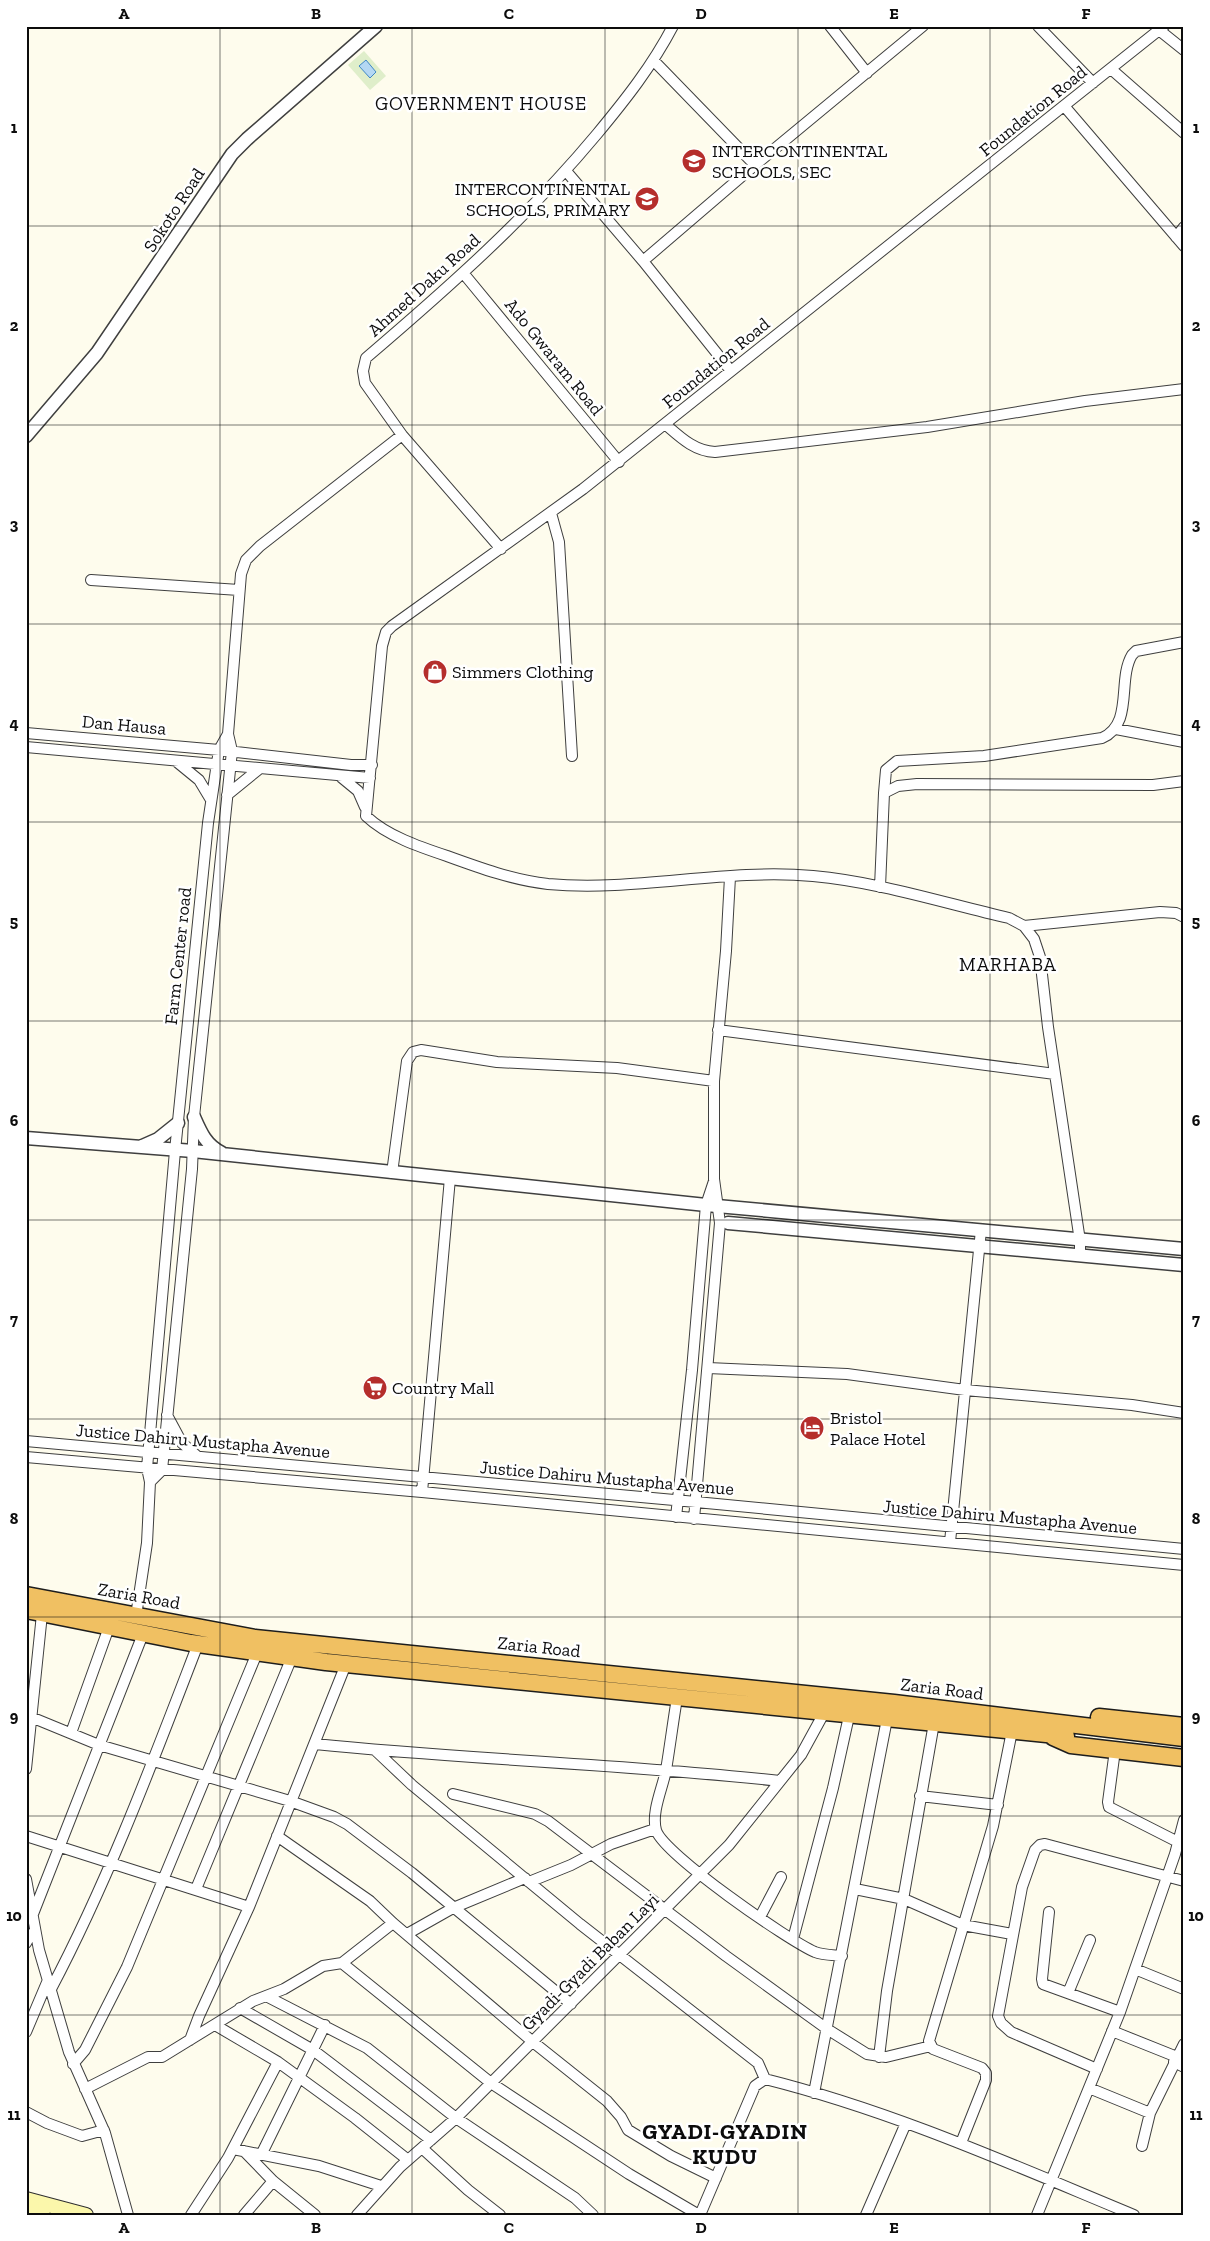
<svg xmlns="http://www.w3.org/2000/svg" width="1210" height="2241" viewBox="0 0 1210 2241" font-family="'Zilla Slab',serif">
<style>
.pitch{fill:#dfeeca}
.water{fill:#b4d7f3;stroke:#3f87c6}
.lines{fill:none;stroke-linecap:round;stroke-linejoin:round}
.minor-casing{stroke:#3f3f3f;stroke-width:12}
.tertiary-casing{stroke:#3f3f3f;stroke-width:15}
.secondary-casing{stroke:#2e2e2e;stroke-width:16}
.trunk-casing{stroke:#1d1d1d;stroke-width:19}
.minor{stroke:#fff;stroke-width:10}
.tertiary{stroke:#fff;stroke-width:12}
.secondary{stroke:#fbf7ab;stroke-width:14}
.trunk{stroke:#f0c062;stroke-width:16}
.grid{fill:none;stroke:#0c0c0c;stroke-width:1;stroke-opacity:0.55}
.labels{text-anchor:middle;stroke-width:5;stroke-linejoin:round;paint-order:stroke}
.street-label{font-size:18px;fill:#0c0c0c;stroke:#fff}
.poi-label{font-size:18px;fill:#0c0c0c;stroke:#fff;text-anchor:start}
.neighbourhood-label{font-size:19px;letter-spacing:1px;fill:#0c0c0c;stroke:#fff}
.district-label{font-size:22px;font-weight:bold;letter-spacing:1px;fill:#0c0c0c;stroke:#fff}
.neatline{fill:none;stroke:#0c0c0c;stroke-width:2}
.grid-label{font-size:16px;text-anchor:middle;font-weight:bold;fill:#0c0c0c}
</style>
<rect width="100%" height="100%" fill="#fefced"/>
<path class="pitch" d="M364,51L386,76L370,90L348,65Z"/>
<path class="water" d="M366,60L376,72L370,78L359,66Z"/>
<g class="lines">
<defs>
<path id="minor" d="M830,26L867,73
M1038,26L1093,83
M1159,30L1184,50
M654,61L755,165
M1111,69L1184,133
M1065,107L1184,246
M566,171L643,261L731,371
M1176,237L1184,227
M643,261L755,165L923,26
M464,274L619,462
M665,424C680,437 694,451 715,452L927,427L1085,401L1184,389
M551,513L559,542L572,756
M501,549L402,435L365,383L363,371L366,358C448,288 528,217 597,134C626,99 652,66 673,26
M91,580L239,590
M1116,729L1184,742
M26,733L219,750L351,765H372
M228,734L219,750L208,823L175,1151L147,1468L150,1482L162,1470L192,1169L194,1117L232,751L228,734L241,574L246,560L260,546L402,435
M26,747L370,778
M177,762L199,780L211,800
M341,777L358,791L365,807
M884,793L886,770L897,761L984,756L1102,738C1134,724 1117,680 1132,655L1136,651L1184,642
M227,795L259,769
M880,887L884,793L898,786L917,784L1153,785L1184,781
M1024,926L1160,912L1176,913L1184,917
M718,1030L1055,1074
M392,1173L407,1061L413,1052L421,1050L497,1062L617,1068L714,1081
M1080,1256V1241L1048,1027L1040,957L1034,939L1024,926L1009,918C944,903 879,882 813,876C724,868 637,892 548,884C513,880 480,868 447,856C420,847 387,836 366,816L382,646L386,632L392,626L583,489L1164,26
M708,1368L847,1374L965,1390L1132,1405L1184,1413
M167,1415L182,1443L197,1456
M26,1441L696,1502L1184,1549
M26,1457L422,1492L1184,1565
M422,1492L450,1178
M676,1517L692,1370L706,1205L714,1181
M694,1519L720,1223L714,1179V1081L726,951L730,877
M950,1542L981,1230
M136,1616L147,1543L150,1482
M677,1698C673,1722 670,1746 666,1770C663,1787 651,1812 656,1830C663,1854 789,1941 815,1952C823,1955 833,1955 842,1956
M26,1715L99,1745L290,1801L334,1817L347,1824L412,1873L571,2004
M71,1733L109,1627
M315,1744C470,1760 626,1764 780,1781
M375,1750L412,1785L580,1924L758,2063L765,2079
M1115,1750L1108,1802L1109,1807L1178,1842
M26,1769L42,1614
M453,1794L535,1814L548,1821L726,1956L827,2029L867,2054L886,2057L931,2046
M920,1796L998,1805
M26,1836L249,1907
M277,1836L370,1901L393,1923L533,2042L607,2101L621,2117L628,2130L671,2156L716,2178
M26,1879L39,1950L69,2052L105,2133L128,2215
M529,1882L571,1865L611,1844L655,1829
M196,1889L292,1657
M855,1889L904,1899L963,1925L1012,1934
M1049,1912L1042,1979L1043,1984L1120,2012
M33,1914L143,1634
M760,1917L781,1877
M407,1934L453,1908L525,1878
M793,1939L833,1788L849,1716
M26,1943L31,1934
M342,1963L491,2083L629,2174L699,2215
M1135,1969L1184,1989
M51,1989C109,1879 153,1761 198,1644
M1068,1993L1090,1940
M266,1996L367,2048L456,2118L575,2198L593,2215
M240,2008L313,2050L431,2140
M215,2025L278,2062L355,2118L408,2160
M1112,2031L1177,2057
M26,2032L48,1980
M190,2040L199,2016L249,1907L346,1664
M879,2057L887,1991L934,1723
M1174,2062L1184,2067
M73,2064L85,2050L127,1967L257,1653
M1097,2069L1011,2032L1001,2023L998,2016L1022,1887L1035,1850L1040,1845L1045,1844L1184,1881
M1089,2088L1150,2113L1184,2044
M85,2089L148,2057H162L253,2001L284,1989L323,1966L342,1963L393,1923
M814,2093L887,1719
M26,2112L47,2123L82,2136L104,2130
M961,2143L986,2080V2073L982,2068L933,2049L929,2041L993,1826L1012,1731
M1142,2146L1150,2113
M422,2148L468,2190L500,2215
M233,2149L319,2166L381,2186
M244,2151L273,2181L315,2215
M261,2155L325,2025
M191,2215L228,2158L278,2062
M244,2215L273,2181
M357,2215L400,2167L456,2118L729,1845L801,1755L824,1713
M700,2215L755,2086L765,2079C893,2111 1013,2165 1134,2215
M866,2215L906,2123
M1037,2215L1120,2012L1175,1854L1184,1820"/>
<path id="tertiary" d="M26,436L97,353L232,154L247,139L376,26
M194,1117C201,1133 206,1145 222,1153
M26,1138L193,1151L706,1205L1184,1249
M140,1147L158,1139L178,1123
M728,1223L1184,1265"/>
<path id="secondary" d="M26,2199L86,2215
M26,2209L43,2215"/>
<path id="trunk" d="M26,1595L255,1638L894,1703L1184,1738
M26,1610L191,1643L326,1662L1066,1736
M1099,1717L1184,1726
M1053,1737L1071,1745L1184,1758"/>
</defs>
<use href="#minor" class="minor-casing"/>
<use href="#tertiary" class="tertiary-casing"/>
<use href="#secondary" class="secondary-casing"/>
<use href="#trunk" class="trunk-casing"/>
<use href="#minor" class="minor"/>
<use href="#tertiary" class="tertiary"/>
<use href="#secondary" class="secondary"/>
<use href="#trunk" class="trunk"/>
</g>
<path class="grid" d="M220,26V2215M412,26V2215M605,26V2215M798,26V2215M990,26V2215M26,226H1184M26,425H1184M26,624H1184M26,822H1184M26,1021H1184M26,1220H1184M26,1419H1184M26,1617H1184M26,1816H1184M26,2015H1184"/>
<defs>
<symbol id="school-disc" viewBox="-11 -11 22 22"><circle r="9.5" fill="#b52e2c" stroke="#fff"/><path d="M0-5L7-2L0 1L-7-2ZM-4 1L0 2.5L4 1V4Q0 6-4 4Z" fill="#fff"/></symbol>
<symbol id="shop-disc" viewBox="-11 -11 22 22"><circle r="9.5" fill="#b52e2c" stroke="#fff"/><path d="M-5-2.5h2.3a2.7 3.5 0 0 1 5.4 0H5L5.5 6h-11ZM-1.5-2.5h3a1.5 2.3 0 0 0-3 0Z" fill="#fff"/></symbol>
<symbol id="supermarket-disc" viewBox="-11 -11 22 22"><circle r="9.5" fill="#b52e2c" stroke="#fff"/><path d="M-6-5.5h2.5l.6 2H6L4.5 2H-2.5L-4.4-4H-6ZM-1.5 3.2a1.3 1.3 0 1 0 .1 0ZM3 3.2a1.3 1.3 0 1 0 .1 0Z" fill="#fff"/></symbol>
<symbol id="hotel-disc" viewBox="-11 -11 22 22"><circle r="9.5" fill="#b52e2c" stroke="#fff"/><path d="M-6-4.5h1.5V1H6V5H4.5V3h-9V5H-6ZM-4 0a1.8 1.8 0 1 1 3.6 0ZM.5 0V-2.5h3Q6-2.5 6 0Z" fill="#fff"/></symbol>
</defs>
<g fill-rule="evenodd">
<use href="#school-disc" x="680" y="147" width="28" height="28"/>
<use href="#school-disc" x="633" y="185" width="28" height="28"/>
<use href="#shop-disc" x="421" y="658" width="28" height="28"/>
<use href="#supermarket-disc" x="361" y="1374" width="28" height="28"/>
<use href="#hotel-disc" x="798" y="1414" width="28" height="28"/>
</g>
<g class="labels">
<g class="street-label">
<text transform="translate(1033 111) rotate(-39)" y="6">Foundation Road</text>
<text transform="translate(174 210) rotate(-57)" y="6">Sokoto Road</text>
<text transform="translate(424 285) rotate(-42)" y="6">Ahmed Daku Road</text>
<text transform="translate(554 357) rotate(51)" y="6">Ado Gwaram Road</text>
<text transform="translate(716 363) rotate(-39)" y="6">Foundation Road</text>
<text transform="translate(124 725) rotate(5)" y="6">Dan Hausa</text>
<text transform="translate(178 956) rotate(-84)" y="6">Farm Center road</text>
<text transform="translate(203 1441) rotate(5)" y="6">Justice Dahiru Mustapha Avenue</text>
<text transform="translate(607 1478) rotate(5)" y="6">Justice Dahiru Mustapha Avenue</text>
<text transform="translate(1010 1517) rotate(5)" y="6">Justice Dahiru Mustapha Avenue</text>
<text transform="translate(139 1596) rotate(10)" y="6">Zaria Road</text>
<text transform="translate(539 1647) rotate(6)" y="6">Zaria Road</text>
<text transform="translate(942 1689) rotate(7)" y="6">Zaria Road</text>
<text transform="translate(590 1962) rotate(-45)" y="6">Gyadi-Gyadi Baban Layi</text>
</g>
<g class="poi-label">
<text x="712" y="157">INTERCONTINENTAL<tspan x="712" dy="21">SCHOOLS, SEC</tspan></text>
<text x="630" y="195" text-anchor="end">INTERCONTINENTAL<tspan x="630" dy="21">SCHOOLS, PRIMARY</tspan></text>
<text x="452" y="678">Simmers Clothing</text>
<text x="392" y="1394">Country Mall</text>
<text x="830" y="1424">Bristol<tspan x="830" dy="21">Palace Hotel</tspan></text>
</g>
<g class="neighbourhood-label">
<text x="481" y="110">GOVERNMENT HOUSE</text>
<text x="1008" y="971">MARHABA</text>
</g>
<g class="district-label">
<text x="725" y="2139">GYADI-GYADIN<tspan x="725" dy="25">KUDU</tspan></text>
</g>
</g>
<rect width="1210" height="2241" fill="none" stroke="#ffffff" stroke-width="55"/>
<rect x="28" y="28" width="1154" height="2186" class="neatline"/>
<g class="grid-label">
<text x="124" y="19">A</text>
<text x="316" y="19">B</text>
<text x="509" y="19">C</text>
<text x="701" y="19">D</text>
<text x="894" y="19">E</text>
<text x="1086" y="19">F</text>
<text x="14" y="133">1</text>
<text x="1196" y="133">1</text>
<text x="14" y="331">2</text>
<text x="1196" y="331">2</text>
<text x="14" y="530">3</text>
<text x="1196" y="530">3</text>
<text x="14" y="729">4</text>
<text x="1196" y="729">4</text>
<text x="14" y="927">5</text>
<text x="1196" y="927">5</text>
<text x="14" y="1126">6</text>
<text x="1196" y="1126">6</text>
<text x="14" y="1325">7</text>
<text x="1196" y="1325">7</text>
<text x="14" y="1524">8</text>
<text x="1196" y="1524">8</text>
<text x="14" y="1722">9</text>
<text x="1196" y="1722">9</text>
<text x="14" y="1921">10</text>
<text x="1196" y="1921">10</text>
<text x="14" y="2120">11</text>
<text x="1196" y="2120">11</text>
<text x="124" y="2233">A</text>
<text x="316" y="2233">B</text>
<text x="509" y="2233">C</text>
<text x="701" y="2233">D</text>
<text x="894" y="2233">E</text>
<text x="1086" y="2233">F</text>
</g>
</svg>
